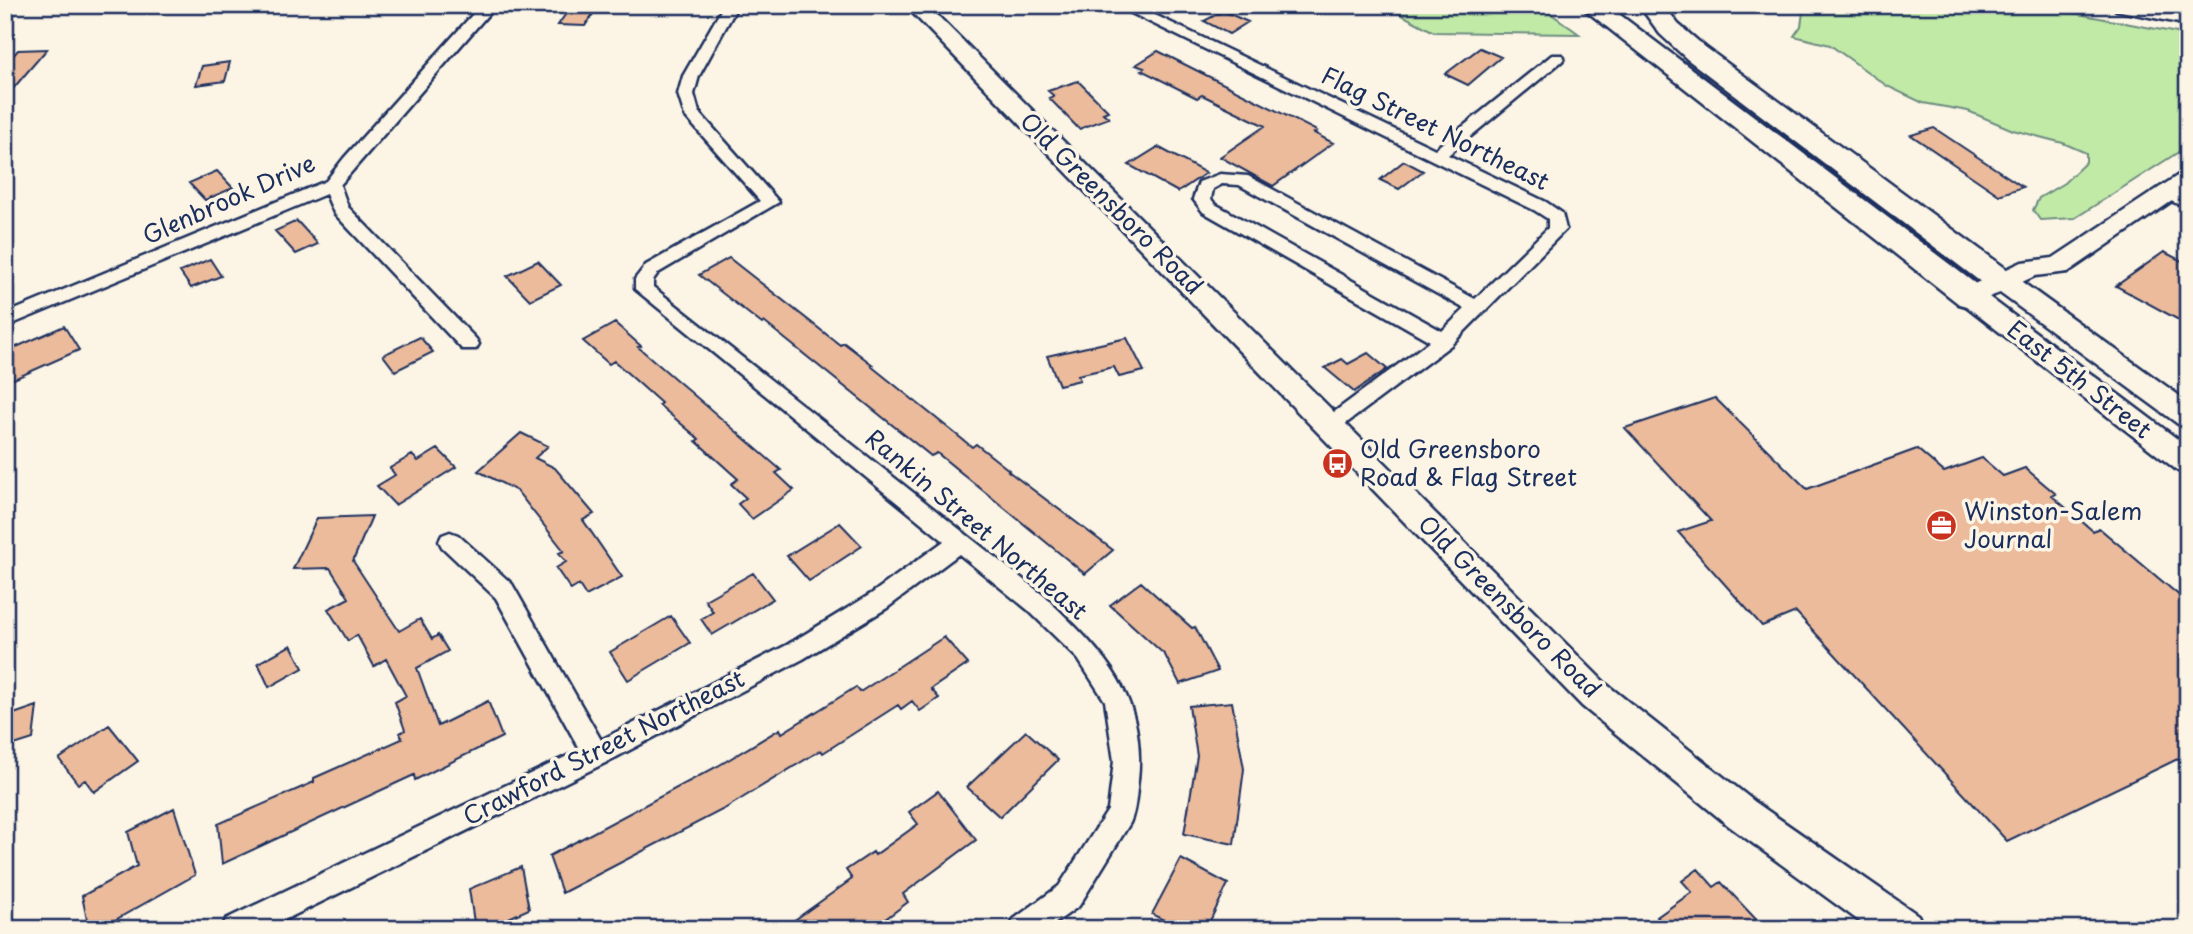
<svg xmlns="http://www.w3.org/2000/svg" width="2193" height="934" viewBox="0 0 2193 934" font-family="'Playpen Sans',sans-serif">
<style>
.green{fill:#c1eaa6;stroke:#6e8c82;stroke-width:2}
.building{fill:#ebbb9c;stroke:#1b2f5e;stroke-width:2}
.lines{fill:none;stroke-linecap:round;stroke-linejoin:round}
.street-casing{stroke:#1b2f5e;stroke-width:5}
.secondary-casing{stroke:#1b2f5e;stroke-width:5}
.highway-casing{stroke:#1b2f5e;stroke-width:5}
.street{fill:#fcf5e5;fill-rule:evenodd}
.secondary{fill:#fcf5e5;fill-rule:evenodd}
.highway{fill:#fcf5e5;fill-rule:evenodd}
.labels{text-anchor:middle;stroke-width:7;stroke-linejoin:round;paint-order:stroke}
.street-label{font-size:24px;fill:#1b2f5e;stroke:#fcf5e5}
.poi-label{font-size:24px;fill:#1b2f5e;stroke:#fcf5e5;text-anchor:start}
</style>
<rect width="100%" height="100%" fill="#fcf5e5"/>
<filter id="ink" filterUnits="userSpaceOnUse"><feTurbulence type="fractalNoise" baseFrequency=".0143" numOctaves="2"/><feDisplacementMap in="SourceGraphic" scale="14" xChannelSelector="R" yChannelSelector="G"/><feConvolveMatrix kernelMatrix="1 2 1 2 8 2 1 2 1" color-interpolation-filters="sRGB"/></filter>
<g filter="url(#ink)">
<path class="green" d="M1383,5L1449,8L1452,5H1539L1579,34L1434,32Z
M1804,5H2032L2177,33L2188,37V146L2075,218L2040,220L2033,210L2039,198L2064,183L2086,162V153L2063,143L2013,130L1968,111L1923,103L1887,86L1830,45L1794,36L1801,26Z"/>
<path class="building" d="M572,5H599L585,26L558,25Z
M1223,11L1248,22L1229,34L1204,21Z
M1480,48L1501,57L1468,85L1445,74Z
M47,49L5,98V65L18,50Z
M1158,51L1317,131L1314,133L1333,143L1273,186L1220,157L1265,126L1202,95L1197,98L1141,70L1144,68L1136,65Z
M230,62L225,81L196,85L202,66Z
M1078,81L1108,111L1103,113L1109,118L1079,129L1049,98L1054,96L1048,91Z
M1934,128L1967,150L2023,187L1999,195L1911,135Z
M1158,147L1206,173L1178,192L1129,165Z
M1404,161L1423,171L1399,189L1380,180Z
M217,171L233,188L205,200L189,183Z
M297,221L318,244L296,254L275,231Z
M2164,252L2188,264V325L2116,286Z
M729,258L840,345L844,343L873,365L871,366L972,447L976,444L1009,470L1008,471L1113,550L1085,574L937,453L931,456L764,322L762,324L699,275Z
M210,259L221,276L191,288L180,272Z
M538,261L561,285L530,300L507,276Z
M615,323L641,346L638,347L781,470L776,473L794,490L752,519L738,504L746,498L731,484L738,479L696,441L699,439L659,405L661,403L614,361L609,364L583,341Z
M64,326L79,350L5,383V352Z
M420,337L433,352L395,371L383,355Z
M1127,338L1144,371L1119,377L1114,367L1078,375L1080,380L1059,385L1047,356Z
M1368,353L1387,369L1354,392L1325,368L1342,359L1348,364Z
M1715,398L1807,489L1917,449L1944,472L1982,458L2003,476L2025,468L2056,494L2052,496L2093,531L2099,528L2188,603V754L2007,841L1796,612L1762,626L1678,532L1711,521L1625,428Z
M521,433L548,446L535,458L555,468L594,514L583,520L622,577L586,596L579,585L571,590L556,568L566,562L559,553L564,551L517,491L478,471Z
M438,449L456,467L395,505L377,486L395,475L390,468L412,455L418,461Z
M372,516L353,561L399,631L420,619L432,639L438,635L448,651L417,668L438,726L488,701L502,737L415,780L414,775L222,864L218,824L314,782V778L402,739L400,733L405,730L395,702L406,696L386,659L374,666L357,635L348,641L328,609L349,598L330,568L293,569L317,518Z
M840,523L862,546L809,581L787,556Z
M753,573L773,599L712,635L701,619L713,612L705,600Z
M1141,582L1192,628L1195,627L1218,671L1180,684L1165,655L1110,605Z
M671,616L690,643L628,680L610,652Z
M944,637L968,664L931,689L939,698L920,711L912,701L901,709L898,705L823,753L821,750L726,808L562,893L549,856L718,766L780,729L782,733L856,687L860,692Z
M291,645L303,668L269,687L258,663Z
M1232,702L1244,769L1234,844L1184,834L1197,756L1189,706Z
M37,706L33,739L5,748V717Z
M109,725L138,761L94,792L85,780L78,784L59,759Z
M1026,731L1058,760L1000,817L967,787Z
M938,791L976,840L903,894L908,902L872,929H782L852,879L846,870L873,852L875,855L918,824L909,812Z
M174,808L195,875L99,929H89L82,896L137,866L128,832Z
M1181,859L1228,884L1206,929H1180L1152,914Z
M521,867L529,909L484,929H475L469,889Z
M1698,869L1714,887L1721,882L1765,929H1668L1657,917L1692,892L1682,881Z"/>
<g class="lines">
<defs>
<path id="street" d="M481,5H496L340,185L348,207L476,339L479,344L476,349H462L334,213L326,194L5,327V314L326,181L344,158Z
M724,5H738L699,76L694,94L699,112L779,202L658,273L653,280V287L1044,596C1102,652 1147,693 1138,780C1136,795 1136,810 1130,823L1079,906L1047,929H1010L1014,919L1059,886L1108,810L1114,761L1105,701L1078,659L1028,610L959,554L887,608L803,659L605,763L266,929H222L226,919L580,750L496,598L442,547L439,541L442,535L450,532L458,535L512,584L601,740L787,645L871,594L944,541L635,289V279L646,265L760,201L685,116L678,94L683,76Z
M1115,5H1134L1435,149L1552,55H1562L1564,58L1562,61L1448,155L1546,202L1562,213L1566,229L1451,345L1336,431L1329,434L1322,431L1319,426L1322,421L1430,341L1203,212L1193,199L1199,182L1220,174L1248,176L1475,299L1548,228V219L1534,210ZM1222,184L1239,185L1465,309L1442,331L1215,204L1211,199L1213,189Z
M2167,188L2188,196V208L2161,197L2159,193Z"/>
<path id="secondary" d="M905,5H927L1606,684L1755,802L1918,915L1924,929H1870L1729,826L1582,706Z
M2188,172V190L2068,272L2035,276L2022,282L2188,402V428L2178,424L2000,293L1989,297L2188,447V474L2178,471L1961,302L1957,296L1961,290L2022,262L2053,258L2180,174Z"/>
<path id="highway" d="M1579,5H1607L1981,288L1986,296L1981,304L1970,307L1959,304Z
M1639,5H1664L1678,24L1705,47L2012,273L2017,281L2012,289L2001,292L1990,289L1687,59L1660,34Z
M2113,5H2163L2188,10V25L2116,10Z"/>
</defs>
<use href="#street" class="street-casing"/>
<use href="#secondary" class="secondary-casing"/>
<use href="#highway" class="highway-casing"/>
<use href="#street" class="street"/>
<use href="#secondary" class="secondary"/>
<use href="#highway" class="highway"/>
</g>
</g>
<defs>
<symbol id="bus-disc" viewBox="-11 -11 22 22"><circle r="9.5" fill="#c8321e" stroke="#fcf5e5"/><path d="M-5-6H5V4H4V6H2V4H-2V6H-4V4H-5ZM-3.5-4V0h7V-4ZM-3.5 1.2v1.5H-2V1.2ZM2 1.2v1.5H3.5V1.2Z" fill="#fff"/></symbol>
<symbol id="office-disc" viewBox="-11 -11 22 22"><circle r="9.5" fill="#c8321e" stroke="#fcf5e5"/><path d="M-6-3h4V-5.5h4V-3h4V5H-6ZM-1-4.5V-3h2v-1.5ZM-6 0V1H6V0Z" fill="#fff"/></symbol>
</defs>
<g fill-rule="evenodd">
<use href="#bus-disc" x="1320" y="446" width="35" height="35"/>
<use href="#office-disc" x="1924" y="508" width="35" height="35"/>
</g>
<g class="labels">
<g class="street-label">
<text transform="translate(1435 129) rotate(26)" y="8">Flag Street Northeast</text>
<text transform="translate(229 200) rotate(-24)" y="8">Glenbrook Drive</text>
<text transform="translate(1111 204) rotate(45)" y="8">Old Greensboro Road</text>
<text transform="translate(2079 380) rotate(38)" y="8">East 5th Street</text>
<text transform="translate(976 525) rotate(40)" y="8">Rankin Street Northeast</text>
<text transform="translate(1509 607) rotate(45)" y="8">Old Greensboro Road</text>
<text transform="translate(604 748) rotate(-27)" y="8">Crawford Street Northeast</text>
</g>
<g class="poi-label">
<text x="1360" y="458">Old Greensboro<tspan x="1360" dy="28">Road &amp; Flag Street</tspan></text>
<text x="1964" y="520">Winston-Salem<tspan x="1964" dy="28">Journal</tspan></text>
</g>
</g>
<rect width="2193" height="934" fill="none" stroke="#fcf5e5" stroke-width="28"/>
<rect x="14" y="14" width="2165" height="906" fill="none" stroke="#1b2f5e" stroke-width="2.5" filter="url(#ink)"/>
</svg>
